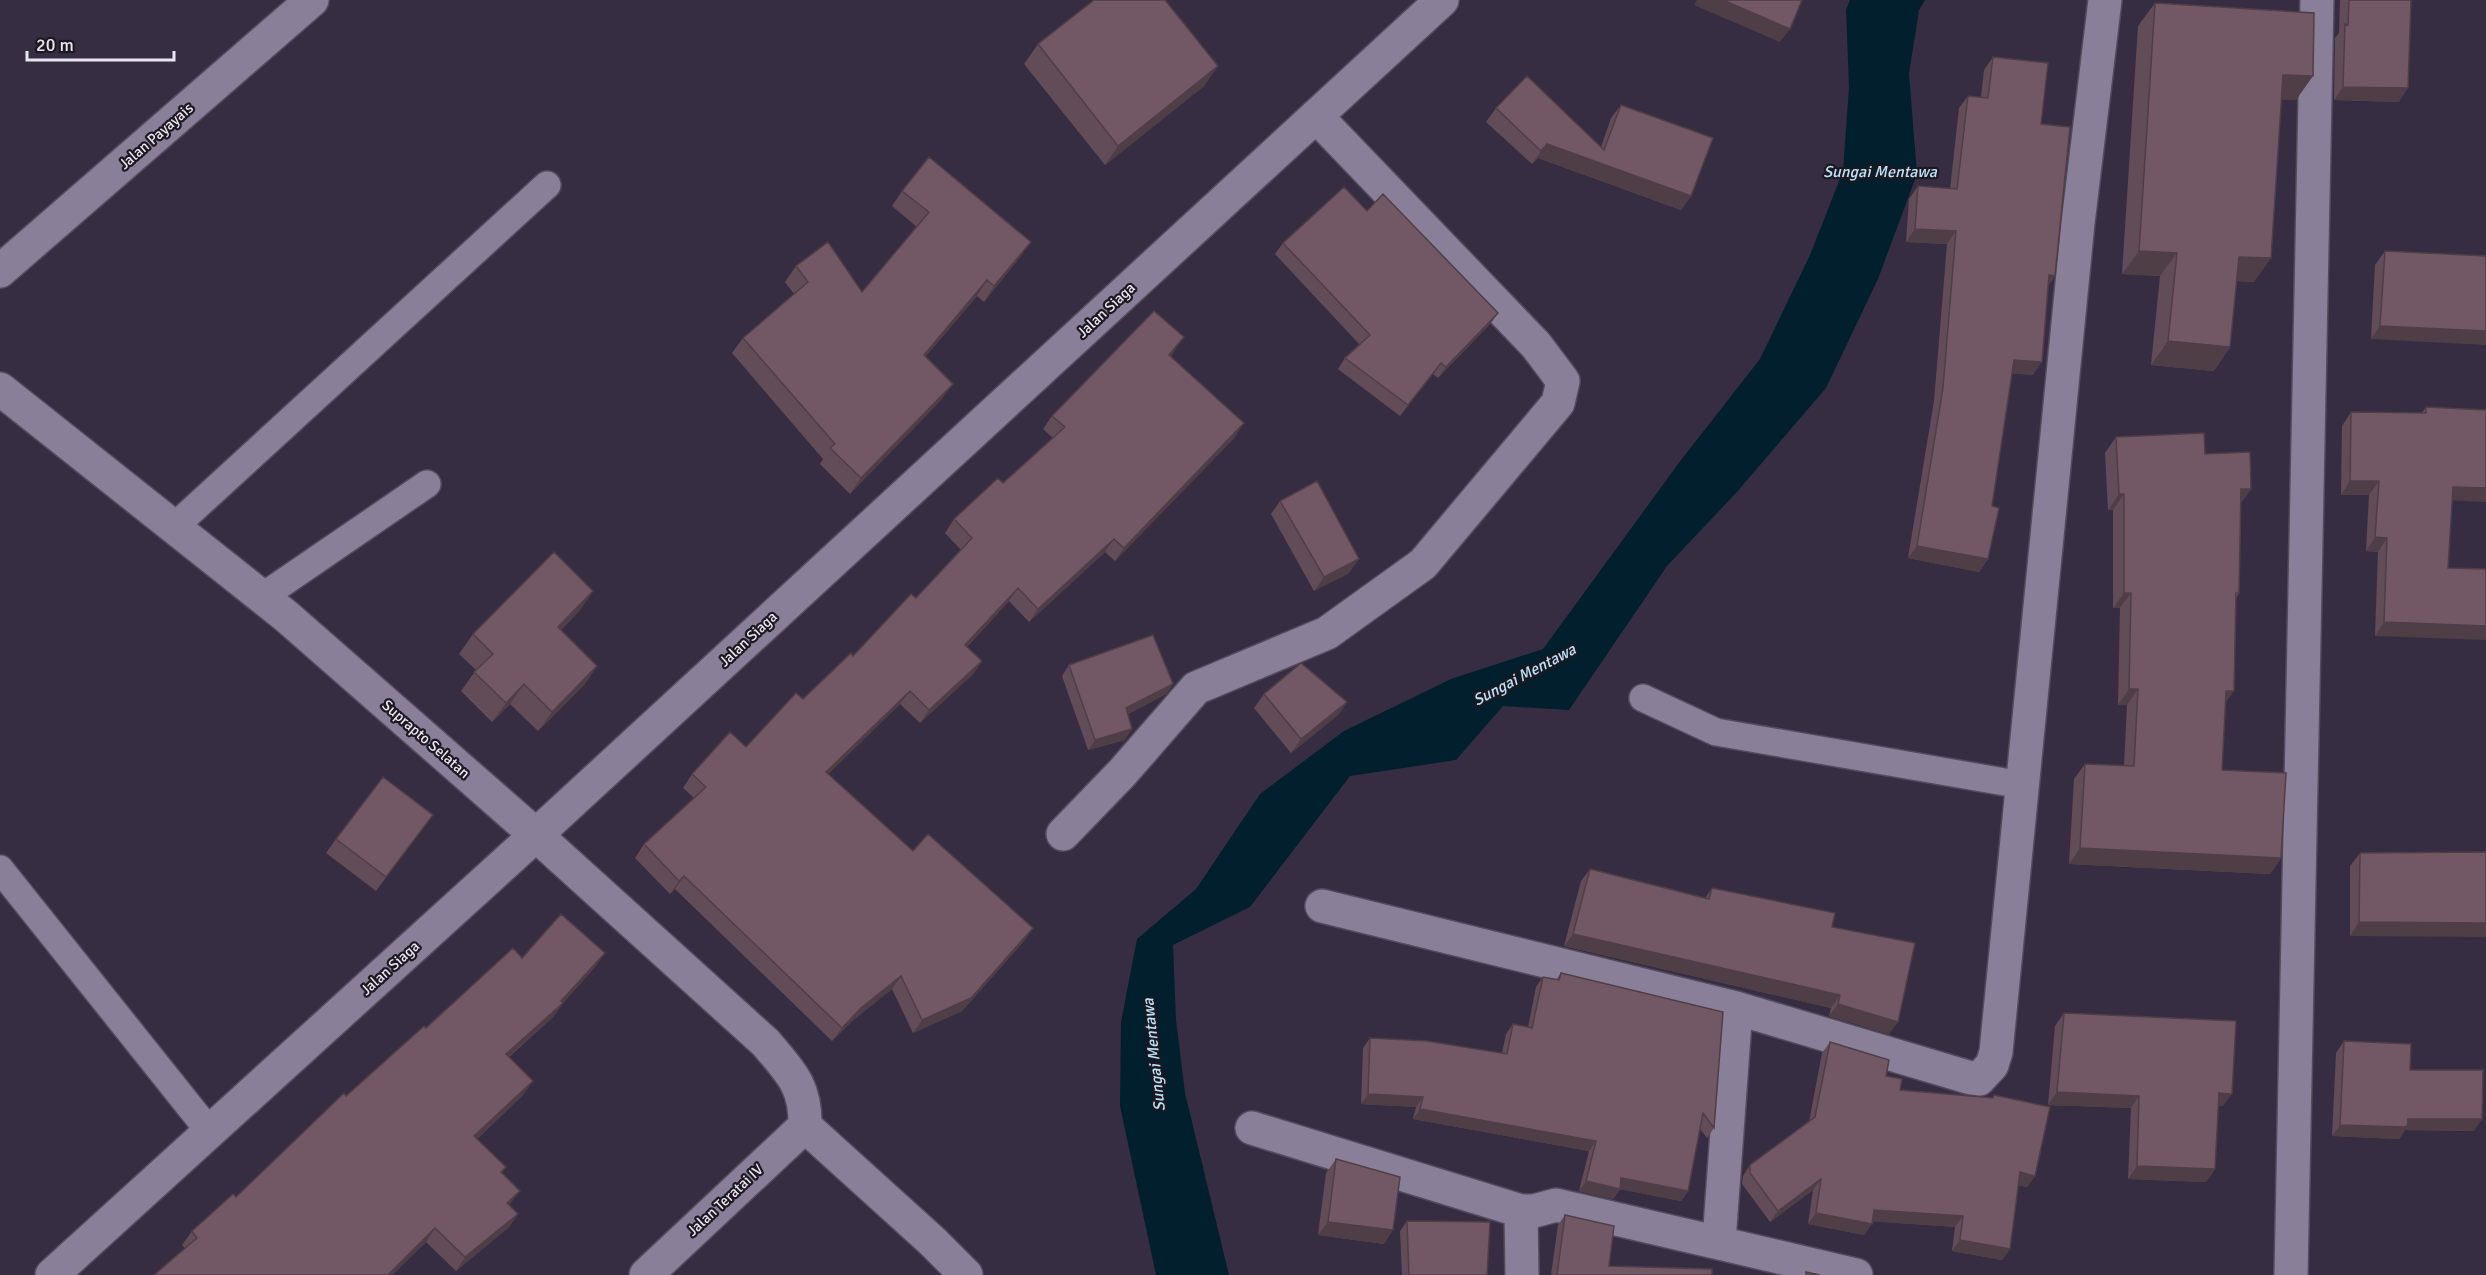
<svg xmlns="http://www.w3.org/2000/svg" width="2486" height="1275" viewBox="0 0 2486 1275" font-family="Signika,sans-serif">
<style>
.water{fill:#021f2d}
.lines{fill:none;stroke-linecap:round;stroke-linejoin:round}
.lane-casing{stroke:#534b5d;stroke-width:30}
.street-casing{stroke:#534b5d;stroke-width:36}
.lane{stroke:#8a7f98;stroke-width:27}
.street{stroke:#8a7f98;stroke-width:33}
.wall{fill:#624c57}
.shaded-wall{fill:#503e47}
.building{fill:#725865;stroke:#503e47;stroke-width:1.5}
.labels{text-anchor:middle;stroke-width:4.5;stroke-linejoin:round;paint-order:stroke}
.street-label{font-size:15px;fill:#eae5f2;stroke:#1c1821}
.water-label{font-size:16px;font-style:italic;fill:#bce3f9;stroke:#1c1821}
</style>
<rect width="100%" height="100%" fill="#372d42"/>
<path class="water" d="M1850,0H1925L1919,10L1909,74L1917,174L1878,279L1826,388L1736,493L1667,566L1569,710L1503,706L1456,760L1350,776L1250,907L1173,945L1176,1020L1185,1093L1229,1275H1156L1120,1106L1121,1022L1137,939L1196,889L1260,794L1344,731L1451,679L1543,649L1681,460L1760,359L1810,255L1843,171L1849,87L1846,10Z"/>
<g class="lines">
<defs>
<path id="lane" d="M174,527L547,185
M262,597L427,484
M1643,698L1716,732L2022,785
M0,869L210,1132"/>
<path id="street" d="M0,271L312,0
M0,389L286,616L536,835L766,1043C790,1072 806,1085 805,1126
M1063,834L1122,773L1196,688L1327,633L1423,564L1558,403L1563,381L1536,345L1316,116
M1322,906L1736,1008L1971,1078L1979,1079L1992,1065L1996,1052L2078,223L2105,0
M805,1126L932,1241L966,1275
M1252,1128L1521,1211H1534L1556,1205L1856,1275
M1521,1211L1522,1275
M1719,1241L1736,1008
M52,1275L536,835L1442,0
M646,1275L805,1126
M2291,1275L2317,0"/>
</defs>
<use href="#lane" class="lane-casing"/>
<use href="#street" class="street-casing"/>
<use href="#lane" class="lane"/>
<use href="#street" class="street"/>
</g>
<path class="wall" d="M2340,0H2411L2399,102L2334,100L2335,38L2339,33Z
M2155,3L2296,100L2281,99L2254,282L2237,281L2230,347L2214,371L2151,365L2160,276L2122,274L2138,26Z
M1038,44L1218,66L1204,86L1105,165L1024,64Z
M1993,57L2041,124L2055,276L2048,286L2033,375L2012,373L1992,506L1988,559L1979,572L1908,558L1934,401L1947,244L1906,242L1909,199L1918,186L1950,189L1959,108L1968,96L1981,97L1984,70Z
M1621,105L1691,196L1681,210L1538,158L1532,164L1486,122L1496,108L1601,147L1611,118Z
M902,191L1031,242L1020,257L984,302L977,296L925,357L942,399L850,494L820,464L823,459L732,353L743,338L794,294L785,282L796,266L862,292L917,227L892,206Z
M1367,211L1498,313L1490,324L1438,378L1433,374L1400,416L1338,369L1345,358L1360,345L1275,254L1283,243Z
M2385,251L2486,256L2371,339L2375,265Z
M1175,350L1171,356L1235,437L1115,561L1105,552L1029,622L1009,601L967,647L982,661L973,674L920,723L900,704L828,774L913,851L1033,928L1024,941L962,1011L913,1033L892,989L852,1021L832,1041L675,889L670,894L635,858L644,844L694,798L683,788L692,774L746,747L853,656L916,598L961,550L945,533L954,519L1003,483L1053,438L1043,429L1052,416Z
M2426,407L2452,501L2448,568L2375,636L2378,552L2366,551L2369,495H2341L2342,426L2351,412L2422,413Z
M2116,437L2205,454L2251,489L2241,503L2239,593L2236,599L2226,702L2222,770L2281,858L2270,874L2069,864L2074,779L2085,764L2124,766L2127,705H2118L2120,608H2113V510H2108L2105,453Z
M1280,501L1349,573L1314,591L1271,514Z
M593,591L580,610L561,630L597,666L584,685L538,731L510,704L492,722L461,691L476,670L459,654L473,634Z
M1069,665L1173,684L1166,694L1128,714L1125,740L1088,750L1062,676Z
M1264,694L1347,702L1338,715L1291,753L1254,708Z
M423,828L376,891L326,853L336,839Z
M2486,852L2350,936V866L2360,853Z
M1590,869L1705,898L1712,888L1832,927L1889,1034L1829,1016L1831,1008L1564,946L1581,881Z
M522,958L595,967L563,1003L553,1017L509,1057L523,1095L477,1139L506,1167L502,1173L509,1205L518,1214L509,1227L456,1271L426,1242L392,1275H154L185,1248L182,1245L192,1231L236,1197L346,1096L426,1028Z
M1561,973L1723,1012L1714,1128L1707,1138L1700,1129L1688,1191L1681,1201L1620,1189L1613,1199L1579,1191L1589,1151L1413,1119L1416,1107L1361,1104L1363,1048L1370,1038L1502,1053L1506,1034L1513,1024L1528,1027L1536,987L1543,977L1556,980Z
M2064,1013L2223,1106H2218L2215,1169L2206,1182L2128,1179L2131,1108L2048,1105L2055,1026Z
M2344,1041L2410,1070L2474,1131L2405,1130L2399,1139L2332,1136L2336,1053Z
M1830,1042L1886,1076L1900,1090L1992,1098L1994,1095L2035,1176L2027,1187L2018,1185L2010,1249L2002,1260L1952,1251L1955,1227L1872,1221L1864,1235L1808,1224L1813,1190L1770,1222L1742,1184L1743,1176L1750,1165L1809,1122L1822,1053Z
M1336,1159L1384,1244L1318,1235L1326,1173Z
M1565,1215L1609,1266L1712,1275H1551L1558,1225Z
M1407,1221L1487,1275H1402L1400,1231Z"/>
<path class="shaded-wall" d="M1697,0H1723L1790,29L1780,42L1694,5Z
M1218,66L1204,86L1105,165L1118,146Z
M2283,75L2313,76L2296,100L2267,99Z
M2343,87L2408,88L2399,102L2334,100Z
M1547,144L1691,196L1681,210L1538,158L1532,164L1541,151Z
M1915,229L1956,231L1947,244L1906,242Z
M1031,242L1020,257L984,302L994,286Z
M2139,251L2177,253L2160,276L2122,274Z
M2239,257L2271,258L2254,282L2223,280Z
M2049,275L2055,276L2046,289Z
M987,280L977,296L913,371L924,355Z
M1498,313L1490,324L1438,378L1446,367Z
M2380,326L2486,331V345L2371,339Z
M1184,337L1175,350L1160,368L1169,355Z
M2168,341L2230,347L2214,371L2151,365Z
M2014,360L2042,362L2033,375L2005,373Z
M1441,363L1433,374L1400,416L1408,405Z
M953,384L942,399L850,494L861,478Z
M1244,423L1235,437L1115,561L1124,548Z
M2350,481H2379L2369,495H2341Z
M2453,487L2486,488V502L2444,500Z
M2241,489H2251L2240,504Z
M2119,494H2124L2113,510H2108Z
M2375,537L2387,538L2378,552L2366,551Z
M1114,539L1105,552L1029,622L1038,609Z
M1917,546L1988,559L1979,572L1908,558Z
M1359,559L1349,573L1314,591L1324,577Z
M1018,588L1009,601L956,658L965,645Z
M593,591L580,610L544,646L558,627Z
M2124,593H2131L2120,608H2113Z
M2384,622L2486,626V640L2375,636Z
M982,661L973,674L920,723L929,710Z
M597,666L584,685L538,731L552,712Z
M524,684L510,704L492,722L506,703Z
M1173,684L1166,694L1119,718L1126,708Z
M2129,689H2138L2127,705H2118Z
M910,691L900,704L817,785L826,772Z
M2226,691H2234L2223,706Z
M1347,702L1338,715L1291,753L1301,739Z
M1132,729L1125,740L1088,750L1095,740Z
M2080,848L2281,858L2270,874L2069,864Z
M684,876L675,889L670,894L679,881Z
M2359,922L2486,923V937L2350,936Z
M1033,928L1024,941L962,1011L913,1033L922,1020Z
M1573,934L1840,995L1831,1008L1564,946Z
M605,953L595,967L562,1004L563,1003L553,1017L496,1067L506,1054L561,1001Z
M901,976L892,989L852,1021L832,1041L842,1028L861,1008Z
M1838,1004L1898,1022L1889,1034L1829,1016Z
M533,1081L523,1095L465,1150L474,1136Z
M2057,1092L2139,1096L2131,1108L2048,1105Z
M2219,1093L2232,1094L2223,1106H2210Z
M1368,1094L1423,1097L1416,1107L1361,1104Z
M1420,1109L1596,1141L1589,1151L1413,1119Z
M2408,1119H2482L2474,1131L2405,1130L2399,1139L2332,1136L2340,1125Z
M2137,1166L2215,1169L2206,1182L2128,1179Z
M2020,1172L2035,1176L2027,1187L2012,1184Z
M1621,1178L1688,1191L1681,1201L1619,1189L1613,1199L1579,1191L1586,1181Z
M1821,1179L1813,1190L1770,1222L1778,1211Z
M520,1191L510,1204L497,1216L507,1203Z
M1874,1210L1963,1216L1955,1227L1866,1221Z
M1816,1213L1872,1224L1864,1235L1808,1224Z
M518,1214L509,1227L456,1271L465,1257Z
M1328,1222L1393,1230L1384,1244L1318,1235Z
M435,1228L426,1242L392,1275H388Z
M1960,1240L2010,1249L2002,1260L1952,1251Z"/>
<path class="building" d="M1094,0H1165L1218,66L1118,146L1038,44Z
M1723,0H1802L1790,29Z
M2349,0H2411L2408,88L2343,87L2345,24L2348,25Z
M2155,3L2314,13L2313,76L2283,75L2271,258L2239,257L2230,347L2168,341L2177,253L2139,251Z
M1993,57L2048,63L2041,124L2070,127L2055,276L2049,275L2042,362L2014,360L1992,506L1999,508L1988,559L1917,546L1943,388L1956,231L1915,229L1918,186L1957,189L1968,96L1988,98Z
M1527,76L1604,150L1621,105L1713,138L1691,196L1547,144L1541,151L1496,108Z
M929,157L1031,242L994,286L987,280L924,355L953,384L861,478L830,448L835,444L743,338L808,282L796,266L828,242L862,292L929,212L902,191Z
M1344,187L1367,211L1383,194L1498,313L1446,367L1441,363L1408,405L1345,358L1370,335L1283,243Z
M2385,251L2486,256V331L2380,326Z
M1154,311L1184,337L1169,355L1244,423L1124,548L1114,539L1038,609L1018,588L965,645L982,661L929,710L910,691L826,772L913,851L928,834L1033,928L971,998L922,1020L901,976L861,1008L842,1028L684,876L679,881L644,844L706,787L692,774L730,732L746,747L796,693L803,699L851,653L853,656L911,594L916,598L972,538L954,519L998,478L1003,483L1065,427L1052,416Z
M2426,407L2486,410V488L2453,487L2448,568L2486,569V626L2384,622L2387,538L2375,537L2379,481H2350L2351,412L2426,413Z
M2204,433L2205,454L2250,452L2251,489H2241L2239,593H2236L2234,691H2226L2222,770L2286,773L2281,858L2080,848L2085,764L2134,766L2138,689H2129L2131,593H2124V494H2119L2116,437Z
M1317,481L1359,559L1324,577L1280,501Z
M554,552L593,591L558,627L597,666L552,712L524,684L506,703L474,672L493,654L473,634Z
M1153,635L1173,684L1126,708L1132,729L1095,740L1069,665Z
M1301,663L1347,702L1301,739L1264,694Z
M383,777L433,815L386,877L336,839Z
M2486,852V923L2359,922L2360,853Z
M1590,869L1709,899L1712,888L1835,913L1832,927L1915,943L1898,1022L1838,1004L1840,995L1573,934Z
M561,914L605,953L561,1001L563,1003L506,1054L533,1081L474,1136L506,1167L501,1172L520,1191L507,1203L518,1214L465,1257L435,1228L388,1275H154L197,1238L192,1231L233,1194L236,1197L344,1093L346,1096L424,1026L426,1028L513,948L522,958Z
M1561,973L1723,1012L1714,1128L1703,1113L1688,1191L1621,1178L1620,1189L1586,1181L1596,1141L1420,1109L1423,1097L1368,1094L1370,1038L1427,1041L1507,1054L1513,1024L1532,1028L1543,977L1559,980Z
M2064,1013L2236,1021L2232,1094L2219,1093L2215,1169L2137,1166L2139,1096L2057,1092Z
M2344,1041L2411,1044L2410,1070H2483L2482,1119H2408L2407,1127L2340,1125Z
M1830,1042L1889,1060L1886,1076L1902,1079L1900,1090L1993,1098L1994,1095L2050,1107L2035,1176L2020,1172L2010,1249L1960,1240L1963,1216L1874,1210L1872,1224L1816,1213L1821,1179L1778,1211L1750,1173V1165L1815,1117Z
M1336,1159L1400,1177L1393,1230L1328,1222Z
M1565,1215L1614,1226L1609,1266L1712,1269V1275H1557Z
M1407,1221L1490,1222L1487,1275H1409Z
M1806,1272L1820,1275H1806Z"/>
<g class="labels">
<g class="street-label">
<text transform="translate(156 136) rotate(-41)" y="5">Jalan Payayais</text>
<text transform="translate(1106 310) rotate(-43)" y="5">Jalan Siaga</text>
<text transform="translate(748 639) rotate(-43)" y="5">Jalan Siaga</text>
<text transform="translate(426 739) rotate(41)" y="5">Suprapto Selatan</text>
<text transform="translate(390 968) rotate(-42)" y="5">Jalan Siaga</text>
<text transform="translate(725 1200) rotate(-43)" y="5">Jalan Teratai IV</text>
</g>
<g class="water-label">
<text x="1880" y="177">Sungai Mentawa</text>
<text transform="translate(1524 674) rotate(-28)" y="6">Sungai Mentawa</text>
<text transform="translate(1153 1055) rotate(-96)" y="6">Sungai Mentawa</text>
</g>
</g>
<path d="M27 51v9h147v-9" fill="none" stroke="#eae5f2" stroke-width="3"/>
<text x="36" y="51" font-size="18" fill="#eae5f2" stroke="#1c1821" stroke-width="4.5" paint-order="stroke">20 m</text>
</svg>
